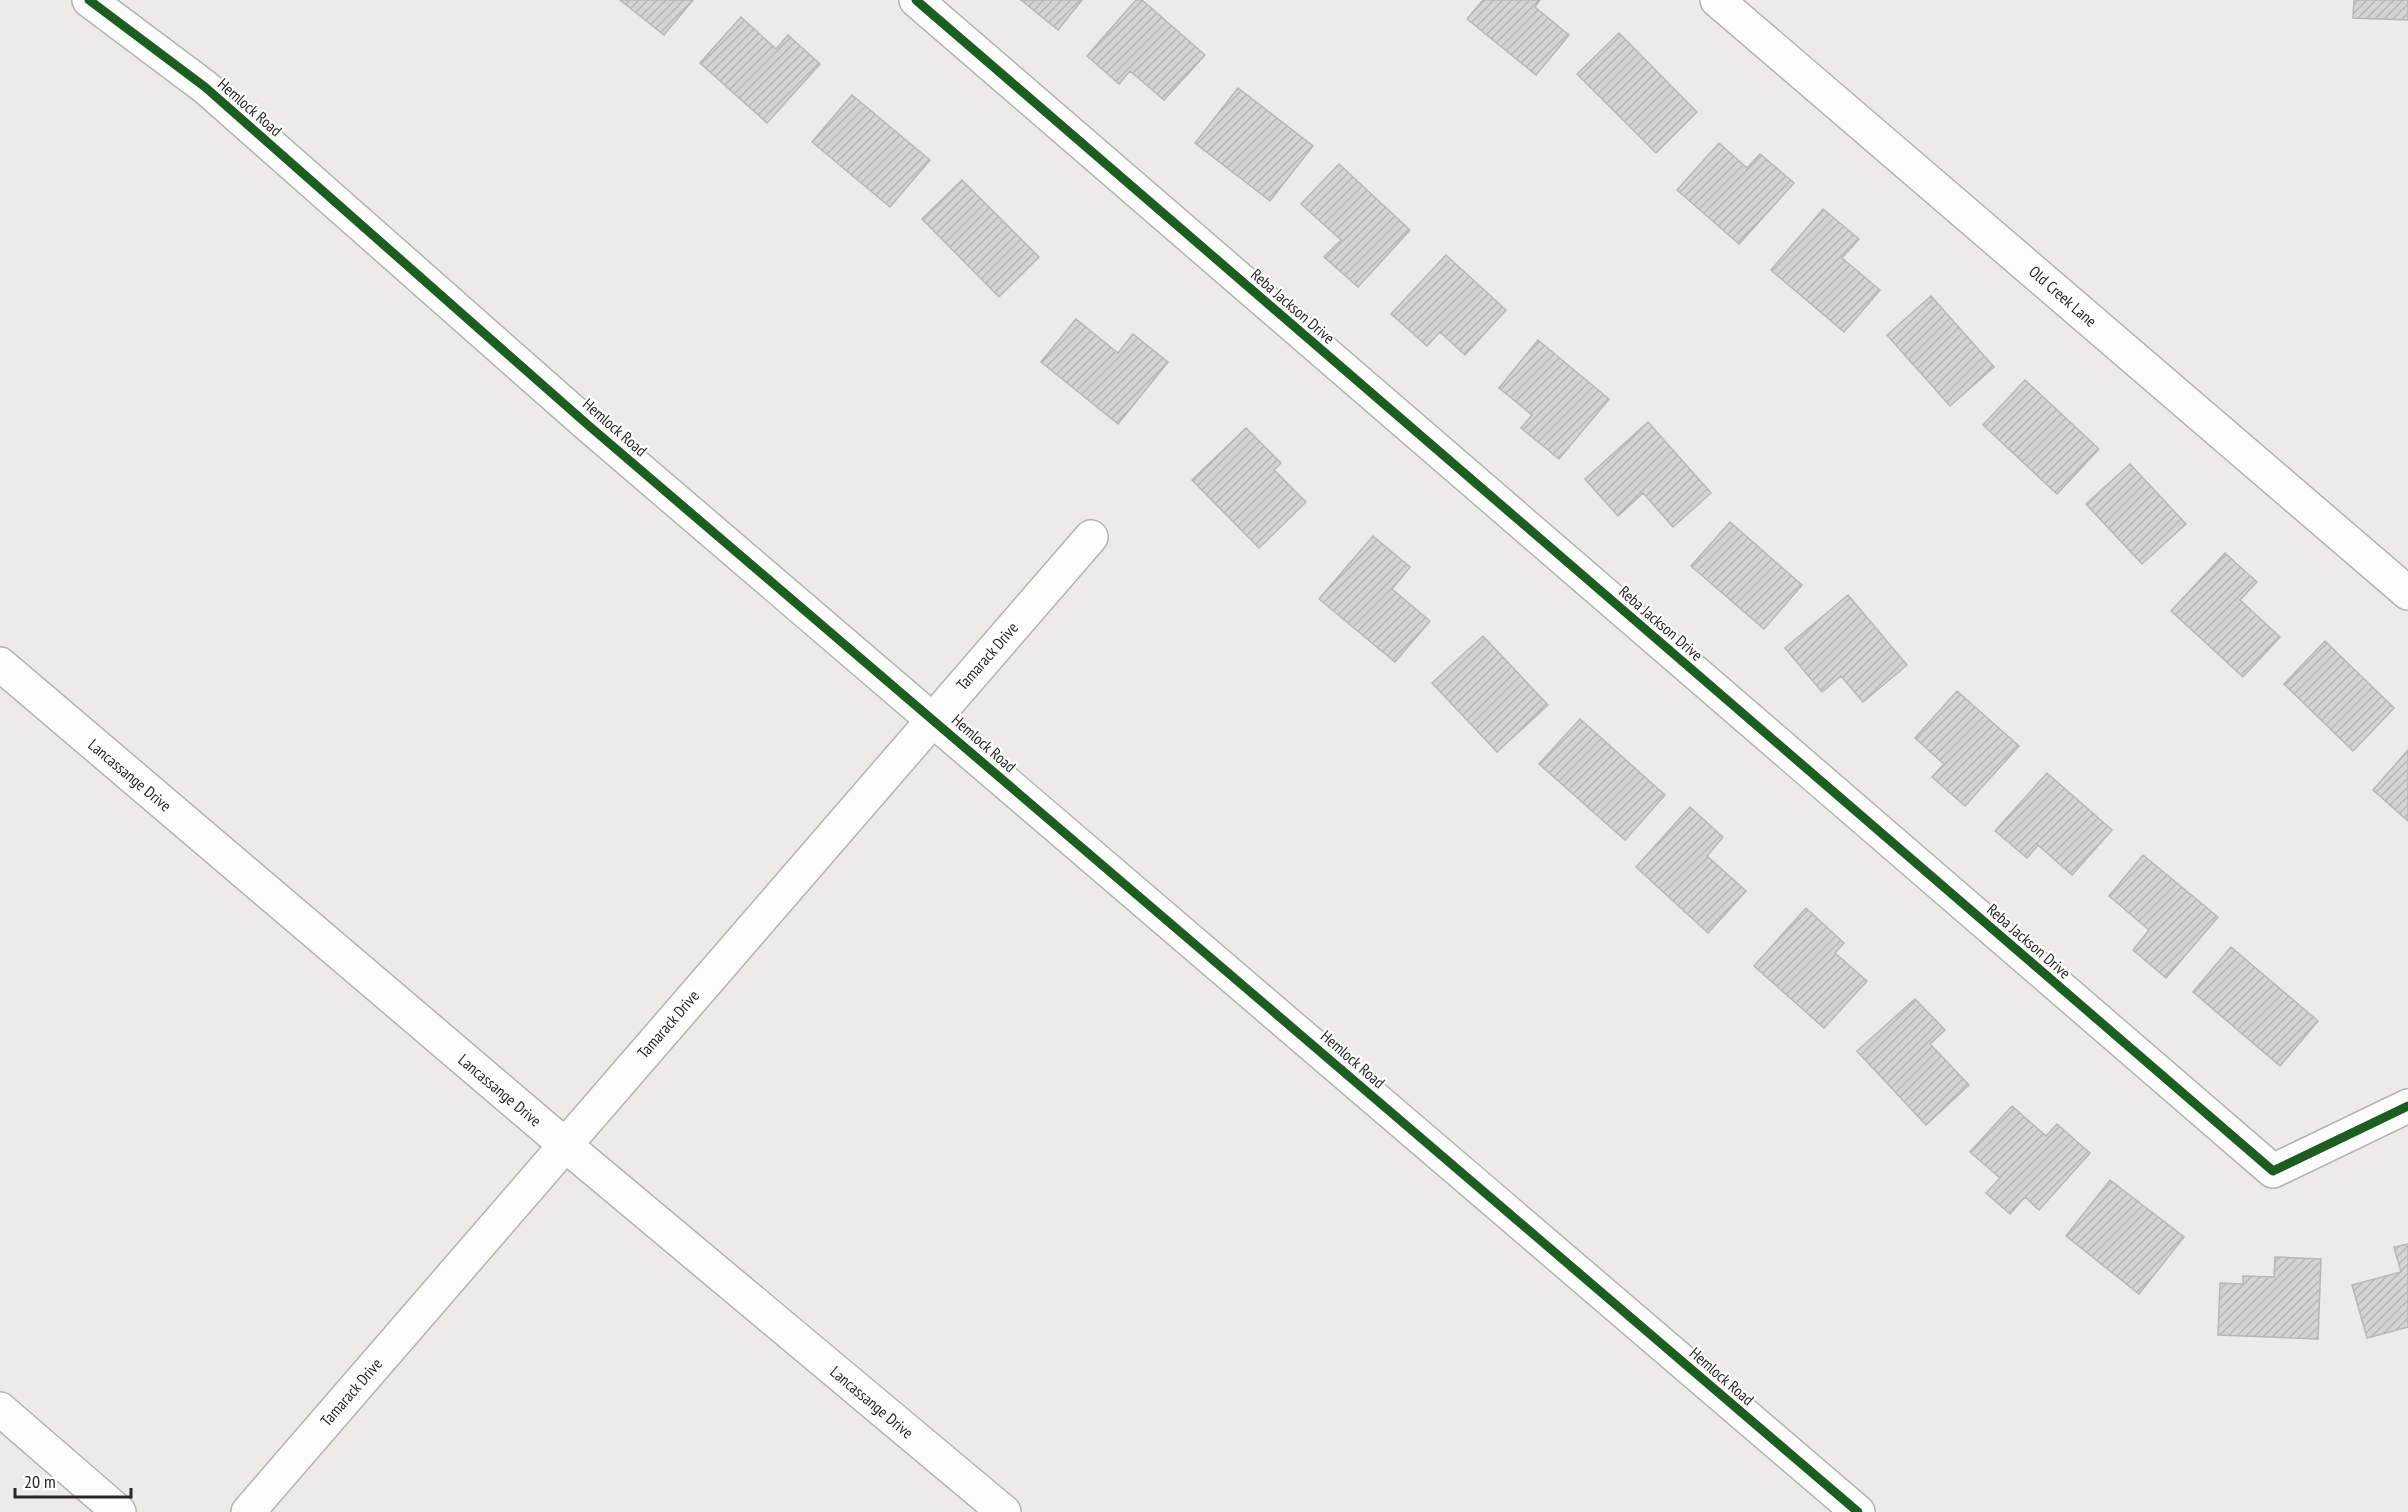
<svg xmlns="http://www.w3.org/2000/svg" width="2408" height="1512" viewBox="0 0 2408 1512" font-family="'PT Sans Narrow',sans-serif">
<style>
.building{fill:url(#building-hatch);stroke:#b8b7b5;stroke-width:1.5}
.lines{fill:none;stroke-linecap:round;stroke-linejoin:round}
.minor-casing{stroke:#b4b3b0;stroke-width:36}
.minor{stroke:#fcfcfc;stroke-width:33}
.cycleway-casing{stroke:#fff;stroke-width:13}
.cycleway{stroke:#1b5e20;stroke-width:9}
.labels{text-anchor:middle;stroke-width:4.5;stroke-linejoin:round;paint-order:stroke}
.street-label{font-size:16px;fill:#292825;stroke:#fff}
</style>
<defs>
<pattern id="building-hatch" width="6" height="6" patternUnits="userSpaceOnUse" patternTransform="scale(1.5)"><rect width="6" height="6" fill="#d5d4d2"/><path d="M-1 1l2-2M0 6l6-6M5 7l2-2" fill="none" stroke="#b7b6b4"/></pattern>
</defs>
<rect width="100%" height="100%" fill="#ecebe8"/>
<path class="building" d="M620,0H693L664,35Z
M1021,0H1082L1058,30Z
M1136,0H1142L1205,55L1164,100L1130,71L1119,84L1087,56Z
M1483,0H1540L1535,7L1569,35L1536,75L1467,19Z
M2354,0H2408V20L2353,18Z
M741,17L776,49L788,35L820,64L767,123L700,63Z
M1619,33L1697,112L1656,153L1577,74Z
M1238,88L1313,146L1270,201L1195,143Z
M852,95L930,160L890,207L812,142Z
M1719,143L1747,168L1760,154L1794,183L1739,244L1677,190Z
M1339,164L1410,230L1358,287L1324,257L1341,240L1301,204Z
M962,180L1039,257L999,297L922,219Z
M1823,209L1859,239L1842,258L1880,290L1844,332L1771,270Z
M1446,255L1506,310L1465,355L1440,332L1427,346L1391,314Z
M1931,296L1994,367L1950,406L1887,335Z
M1076,319L1118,353L1133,334L1168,362L1118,424L1041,362Z
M1538,340L1609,399L1559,459L1521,428L1532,415L1499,388Z
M2025,380L2099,449L2057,494L1983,425Z
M1648,422L1711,493L1673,527L1643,493L1618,516L1585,479Z
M1246,428L1281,463L1274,470L1306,502L1259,548L1192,480Z
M2130,464L2186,524L2142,564L2086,504Z
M1730,522L1802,585L1764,629L1691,566Z
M1373,536L1410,567L1392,589L1430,621L1395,662L1319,599Z
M2225,553L2257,582L2240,600L2280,637L2243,677L2171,611Z
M1848,595L1907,665L1863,702L1841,676L1822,692L1785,648Z
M1483,636L1548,705L1497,752L1432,683Z
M2325,641L2394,708L2353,751L2284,684Z
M1957,691L2019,746L1965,806L1932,777L1944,764L1915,738Z
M1580,719L1665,795L1625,840L1539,764Z
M2408,750V821L2373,790Z
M2047,773L2112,830L2072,875L2038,845L2027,858L1995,831Z
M1690,807L1723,837L1707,856L1746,891L1708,933L1636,867Z
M2143,855L2218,917L2166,978L2133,950L2149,930L2109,896Z
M1806,908L1844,943L1835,953L1867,981L1824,1028L1754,966Z
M2231,947L2318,1021L2280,1066L2193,992Z
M1915,999L1945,1030L1930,1044L1969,1085L1926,1125L1857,1051Z
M2012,1106L2046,1136L2057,1124L2090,1153L2039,1210L2025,1197L2010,1214L1986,1193L2000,1178L1970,1152Z
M2110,1180L2184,1237L2139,1294L2066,1236Z
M2408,1244V1327L2367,1338L2352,1285L2401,1272L2394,1247Z
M2275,1257L2321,1259L2318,1339L2218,1335L2220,1283L2243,1284V1276L2274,1277Z"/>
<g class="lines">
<defs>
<path id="minor" d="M89,0L205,87L588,425L1858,1512
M916,0L2273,1171L2408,1106
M1717,0L2408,593
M0,664L564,1144L1004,1512
M0,1409L119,1512
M248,1512L1091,537"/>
</defs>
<use href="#minor" class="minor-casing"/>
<use href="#minor" class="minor"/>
<defs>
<path id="cycleway" d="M89,0L205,87L588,425L1858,1512
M916,0L2273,1171L2408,1106"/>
</defs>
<use href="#cycleway" class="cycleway-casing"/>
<use href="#cycleway" class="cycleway"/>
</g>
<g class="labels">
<g class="street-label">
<text transform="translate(250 107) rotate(41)" y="6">Hemlock Road</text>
<text transform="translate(2063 296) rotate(41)" y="6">Old Creek Lane</text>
<text transform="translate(1293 306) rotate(41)" y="6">Reba Jackson Drive</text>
<text transform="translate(615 427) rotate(41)" y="6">Hemlock Road</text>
<text transform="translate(1661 623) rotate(41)" y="6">Reba Jackson Drive</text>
<text transform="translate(987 656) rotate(-49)" y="6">Tamarack Drive</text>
<text transform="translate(984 743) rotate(41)" y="6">Hemlock Road</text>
<text transform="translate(130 775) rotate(40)" y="6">Lancassange Drive</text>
<text transform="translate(2029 941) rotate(41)" y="6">Reba Jackson Drive</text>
<text transform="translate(668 1024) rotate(-49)" y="6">Tamarack Drive</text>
<text transform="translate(1353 1059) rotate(41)" y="6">Hemlock Road</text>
<text transform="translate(500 1090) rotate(40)" y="6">Lancassange Drive</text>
<text transform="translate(1722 1376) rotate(41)" y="6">Hemlock Road</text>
<text transform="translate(351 1392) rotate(-49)" y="6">Tamarack Drive</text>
<text transform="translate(872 1402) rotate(40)" y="6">Lancassange Drive</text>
</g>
</g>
<path d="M15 1488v9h116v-9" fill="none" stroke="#292825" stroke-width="3"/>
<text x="24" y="1488" font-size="18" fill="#292825" stroke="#ffffff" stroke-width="4.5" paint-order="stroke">20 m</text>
</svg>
